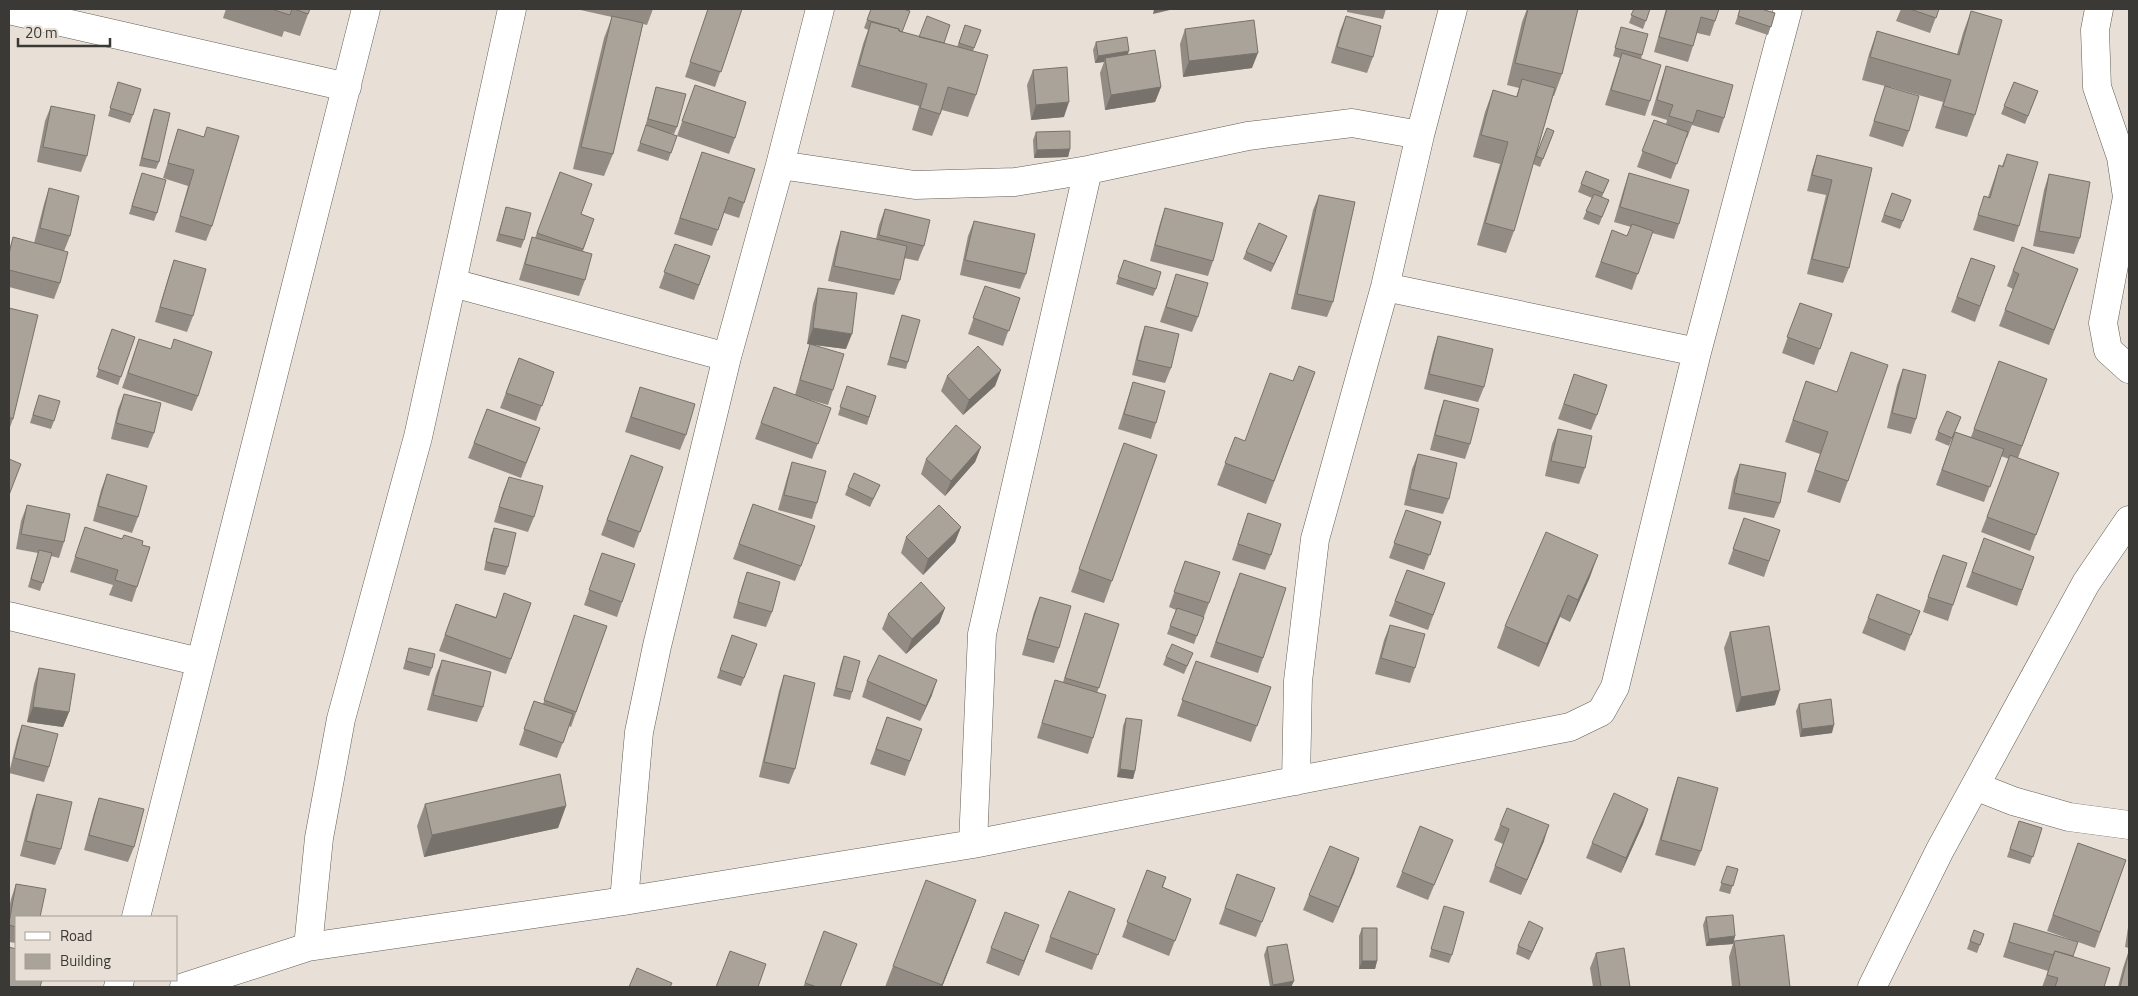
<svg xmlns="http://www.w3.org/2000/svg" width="2138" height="996" viewBox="0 0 2138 996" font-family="'Titillium Web',sans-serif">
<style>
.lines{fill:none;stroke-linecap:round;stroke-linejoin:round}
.street-casing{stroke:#635d54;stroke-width:29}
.street{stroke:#fff;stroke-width:28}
.wall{fill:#928c84}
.shaded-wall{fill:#77726b}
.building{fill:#aaa399;stroke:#77726b}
</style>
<rect width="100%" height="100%" fill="#e8e0d6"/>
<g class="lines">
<defs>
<path id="street" d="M2099,9L2095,30L2097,87L2121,157L2127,197L2103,323L2108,350L2129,369
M9,10L347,87
M780,165L915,185L1015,182L1088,170
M453,283L727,357
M1385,287L1697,352
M9,616L200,662
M1296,781L1298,681L1315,539L1385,287L1420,135L1453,9
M1975,786L2013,801L2069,817L2129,825
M973,844L982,634L1088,170L1248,136L1352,123L1420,135
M624,901L639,732L657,646L727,357L780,165L820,9
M136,917L366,9
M308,947L319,838L341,719L418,437L512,9
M118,987L120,980
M184,987L308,947L624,901L973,844L1570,727L1601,712L1615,687L1697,352L1788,9
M1872,987L1940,850L2086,583L2129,520"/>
</defs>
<use href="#street" class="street-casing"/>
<use href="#street" class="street"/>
</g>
<path class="wall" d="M226,9H310L300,36L284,31L282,37L223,18Z
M576,9H653L647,25L643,24L613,154L604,176L573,169L604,38L612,17Z
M708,9H742L715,87L685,77Z
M871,9L902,32L957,47L965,25L981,30L973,51L976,95L968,117L942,110L932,136L912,130L919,106L851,87L863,44L868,30L864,28Z
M1347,9H1386L1383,19L1347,12Z
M1527,9H1578L1562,74L1554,96H1553L1535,158L1547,128L1554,131L1540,167L1533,164L1514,231L1506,253L1477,245L1500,164L1473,157L1485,112L1493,90L1516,97L1519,88L1507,85L1522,22Z
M1634,9H1650L1643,29L1629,23Z
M1666,9H1719L1710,36L1697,33L1693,46L1688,62L1654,52Z
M1740,9L1775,13L1768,35L1735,24Z
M1901,9H1939L1930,33L1896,21Z
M1971,11L1975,115L1967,137L1935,128L1943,102L1890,87L1909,131L1903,147L1869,136L1885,86L1862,80L1869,54L1877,31L1957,54L1963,33Z
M1346,16L1373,57L1367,73L1331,63L1340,31Z
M1621,27L1642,55L1641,59L1650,101L1645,116L1605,105L1620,58L1613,56Z
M1185,29L1252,68L1183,77L1180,44Z
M1096,42L1128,54L1161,87L1155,102L1105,110L1100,73L1104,62L1095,63L1093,50Z
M1666,66L1724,118L1719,133L1692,125L1687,138H1686L1671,179L1637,167L1654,120L1666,124L1667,120L1651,115L1661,81Z
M1033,70L1064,117L1031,120L1027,85Z
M118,82L133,115L130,123L108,116Z
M2014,82L2038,91L2025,124L2001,114Z
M695,85L735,138L729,154L677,136Z
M656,87L677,127L674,134L670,133L677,136L668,161L637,151L646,127H645Z
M51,106L87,156L81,172L37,162L45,121Z
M154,109L159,162L156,169L139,166L151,117Z
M207,127L212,226L206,241L175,232L188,186L163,178L178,129L204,137Z
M1036,132L1070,149L1068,157L1034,158L1033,140Z
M702,152L744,203L739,218L724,213L712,246L674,234Z
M2007,154L2019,226L2014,242L1973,230L1984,196L1988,197L1999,165L2002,166Z
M1817,155L1872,168L1849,268L1843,283L1807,274L1826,195L1807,191L1812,170Z
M1586,171L1609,180L1602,197L1609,200L1599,225L1583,219L1592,198L1578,192Z
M560,172L581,214L594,219L583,251L585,280L579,296L519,280L527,253L532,237L535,238Z
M142,173L157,213L154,221L129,214Z
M1629,173L1679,224L1674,239L1652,233L1632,290L1595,277L1612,230L1627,236L1631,227L1614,222L1624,188Z
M2049,174L2080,238L2074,254L2033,246L2044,190Z
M49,188L70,236L64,251L60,283L54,299L9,287V250L13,237L34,243L44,204Z
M1892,193L1911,200L1900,229L1881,222Z
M1319,195L1333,302L1327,317L1291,309L1313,210Z
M506,207L524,240L521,248L496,241Z
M1165,208L1213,261L1208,276L1150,261L1160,223Z
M885,209L924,246L918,261L904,258L900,280L894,295L828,281L836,247L841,231L876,239L879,225Z
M974,221L1026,274L1020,289L960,275L968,236Z
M1284,243L1271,272L1243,259L1246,252Z
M675,244L710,256L694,300L659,288Z
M2022,247L2078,269L2049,345L1999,326L2013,289L2007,286Z
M1971,258L1995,266L1975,322L1951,312Z
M174,260L193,316L187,332L155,322L169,275Z
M1124,260L1156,289L1153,296L1116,284Z
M1176,274L1198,317L1192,332L1160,322Z
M985,286L1020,298L1003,346L968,334Z
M818,288L846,349L807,344L813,304Z
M1800,303L1832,314L1814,365L1782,353Z
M9,308L13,419L9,430Z
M902,315L908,362L906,369L887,365Z
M1145,326L1171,368L1165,383L1132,375L1140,341Z
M112,329L135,337L118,385L96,377Z
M1438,336L1484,387L1478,402L1424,389L1433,352Z
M139,339L171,349L198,396L192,411L122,388Z
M810,344L833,390L828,405L807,399L831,408L812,459L755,439L774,387L795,395L805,360Z
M519,358L554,372L536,421L500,408Z
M1999,361L2047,379L2018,458L2059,473L2030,551L1981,532L2009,459L2001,456L1984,502L1936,485L1955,432L1971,437Z
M1903,369L1916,419L1911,434L1887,428L1897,385Z
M1001,370L995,386L963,415L941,391L947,376Z
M1315,372L1266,504L1217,485L1235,437L1245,441L1293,381Z
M1574,374L1597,415L1591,430L1558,419Z
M1806,381L1836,392L1848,481L1840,503L1807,492L1820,454L1785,442Z
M1133,382L1156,423L1151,439L1118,429Z
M847,386L876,396L867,425L838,415Z
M640,387L686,435L680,450L625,432Z
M124,394L154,433L148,448L111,439L118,409Z
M39,395L54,421L51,429L30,423Z
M1444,400L1470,444L1465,459L1430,450L1439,415Z
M487,409L540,428L521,478L468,458Z
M1961,417L1949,446L1935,440L1938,432Z
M1558,429L1585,468L1579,484L1545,476L1552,444Z
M1124,443L1157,455L1104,603L1071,592Z
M981,447L975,462L945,496L921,474L926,459Z
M1418,454L1449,499L1443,514L1404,505L1412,469Z
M631,455L663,467L634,548L601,535Z
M792,462L817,503L812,519L778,510L787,478Z
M1740,464L1780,503L1774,518L1728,509L1734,479Z
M107,474L138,517L132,533L93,521L101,490Z
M509,477L534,517L528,532L494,522L503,492Z
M880,485L870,507L845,495L848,487Z
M753,504L801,566L795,581L733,559Z
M27,505L64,542L59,558L51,556L40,591L28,587L38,553L16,549L21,521Z
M1406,510L1441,522L1424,570L1389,558Z
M1248,513L1271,555L1265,570L1232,560Z
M1744,518L1780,530L1764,577L1728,564Z
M85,527L142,545L137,587L132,602L109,595L113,585L70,572Z
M961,527L955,542L923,575L901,553L906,537Z
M494,528L508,567L505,575L484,570L491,535Z
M1984,538L2034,557L2017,606L1966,587Z
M602,553L635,564L617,617L584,605Z
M1185,561L1209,603L1194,644L1167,634L1176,610L1169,607Z
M1407,570L1445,583L1428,630L1389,616Z
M1937,570L1953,605L1948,621L1923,612Z
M747,572L772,612L766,627L733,618L742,587Z
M1590,577L1570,622L1560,617L1539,667L1497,648L1505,626Z
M1234,588L1263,658L1258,673L1210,657Z
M504,593L531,603L506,674L439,651L456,604L496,617Z
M1040,597L1059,648L1054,663L1022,655L1034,612Z
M945,608L939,623L906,654L882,629L888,614Z
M1920,611L1905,651L1862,633L1868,618Z
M1085,613L1119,624L1097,693L1093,738L1088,754L1037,738L1050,695L1055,680L1063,682Z
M574,615L607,626L571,727L569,726L557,758L519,745L534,701L543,704Z
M1390,625L1415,668L1410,683L1375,674L1384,640Z
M1730,632L1775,705L1736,712L1724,648Z
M732,635L757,644L741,686L717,678Z
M409,648L432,668L429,676L403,669Z
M1193,653L1184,674L1163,665L1166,657Z
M844,656L852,692L850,700L833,696L841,664Z
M442,660L483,707L477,722L427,710L436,675Z
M1196,661L1271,687L1251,742L1177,716Z
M39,668L69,712L63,727L27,722L34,684Z
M784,675L795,769L789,784L759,777L779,691Z
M867,681L932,695L920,721L862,697Z
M1799,704L1832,733L1800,737L1796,711Z
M887,717L922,729L905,776L870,764Z
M1126,718L1135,771L1133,779L1117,777L1123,726Z
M22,725L49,767L44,782L9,773L17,740Z
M1678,777L1701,851L1695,866L1655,855L1673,792Z
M37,794L61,849L55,865L20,856L32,809Z
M99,798L134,847L128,862L84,850L94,813Z
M425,804L566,806L558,828L424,857L417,826Z
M1648,809L1643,824L1621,873L1586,858L1592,843Z
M2019,821L2042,828L2030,864L2007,857Z
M1500,825L1544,841L1521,895L1489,882L1503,844L1494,840Z
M1453,840L1428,900L1396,887L1402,872Z
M2078,843L2126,860L2095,948L2047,931Z
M1359,858L1333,923L1303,910L1309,895Z
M1727,866L1738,869L1730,894L1719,891Z
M1147,870L1166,877L1163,887L1191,899L1169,956L1122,937Z
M1237,874L1275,888L1256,937L1219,924Z
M16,884V943L9,942V909L11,899Z
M976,900L942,987H885L893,966Z
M1444,906L1452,955L1449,963L1429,957Z
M1115,909L1092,970L1045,952L1050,937Z
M1706,917L1735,936L1733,944L1706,946L1703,925Z
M2129,921V948L2125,947Z
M2014,923L2073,956L2104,987H2042L2048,971L2003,957Z
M1362,928L1377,961L1375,969H1359V936Z
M1543,928L1529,960L1516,954L1518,946Z
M1974,930L1984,934L1977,953L1967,949Z
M1033,940L1019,976L986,963L991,948Z
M1734,941L1790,987H1732L1729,957Z
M1267,947L1294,981L1291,987H1270L1264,955Z
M2129,950V987H2118L2123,968Z
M1596,953L1630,987H1593L1590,968Z
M805,983L841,987H803Z"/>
<path class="shaded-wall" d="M1154,9H1174L1153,14Z
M1129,51L1126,59L1105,58L1104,62L1095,63L1098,56Z
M1258,53L1252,68L1183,77L1189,61Z
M1161,87L1155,102L1105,110L1111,95Z
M1069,102L1064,117L1031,120L1036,105Z
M1070,149L1068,157L1034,158L1037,150Z
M1287,236L1284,243L1271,272L1274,264Z
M813,328L852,334L846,349L807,344Z
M1001,370L995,386L963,415L969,400Z
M981,447L975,462L945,496L951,481Z
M961,527L955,542L923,575L928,559Z
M1598,555L1590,577L1570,622L1578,600Z
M1568,595L1560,617L1539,667L1547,644Z
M945,608L939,623L906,654L912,639Z
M937,680L932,695L920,721L926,706Z
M1780,690L1775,705L1736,712L1741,697Z
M33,707L69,712L63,727L27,722Z
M1834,725L1832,733L1800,737L1802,729Z
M1120,769L1135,771L1133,779L1117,777Z
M566,806L558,828L424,857L432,835Z
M1648,809L1643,824L1621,873L1626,858Z
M1549,825L1544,841L1521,895Z
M1359,858L1354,873L1333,923L1339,907Z
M976,900L968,922L942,987H941Z
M1039,925L1033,940L1019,976L1024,961Z
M1543,928L1540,936L1529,960L1532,952Z
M1735,936L1733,944L1706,946L1709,939Z
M1362,961H1377L1375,969H1359Z
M1294,981L1291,987H1273V985Z"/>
<path class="building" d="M271,9H292L290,15Z
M294,9H310L308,14Z
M708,9H742L721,72L690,62Z
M871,9H903L910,11L902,32L899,31V29L867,20Z
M1528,9H1578L1562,74L1515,63Z
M1634,9H1650L1646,21L1631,15Z
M1667,9H1719L1715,21L1701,17L1693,46L1659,37Z
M1740,9H1761L1775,13L1771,27L1738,16Z
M1910,9H1939L1936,18Z
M1971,11L2002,20L1975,115L1943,106L1951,80L1870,57L1877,31L1959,55Z
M612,16L643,23L613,154L581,147Z
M927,16L950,25L944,43L919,37Z
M1346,16L1381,26L1373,57L1337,47Z
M1254,20L1258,53L1189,61L1185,29Z
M871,22L899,29V31L988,55L976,95L948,87L940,114L920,108L927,84L859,65Z
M965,25L981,30L974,48L959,43Z
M1621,27L1648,34L1642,55L1615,48Z
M1127,37L1129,51L1098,56L1096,42Z
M1155,50L1161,87L1111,95L1105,58Z
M1622,53L1661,65L1650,101L1611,90Z
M1666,66L1733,85L1724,118L1697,110L1693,123L1669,116L1673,105L1657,100Z
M1067,67L1069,102L1036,105L1033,70Z
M1522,79L1555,88L1514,231L1485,223L1508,142L1481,135L1493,90L1517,97Z
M118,82L141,89L133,115L110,108Z
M2014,82L2038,91L2028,116L2004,106Z
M695,85L746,102L735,138L682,121Z
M1885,86L1919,96L1909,131L1874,121Z
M656,87L686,94L677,127L648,119Z
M51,106L95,115L87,156L43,147Z
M154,109L170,113L159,162L142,158Z
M1654,120L1688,132L1677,164L1642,151Z
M646,125L677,136L671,153L640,143Z
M207,127L239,136L212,226L180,216L194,170L168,163L178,129L204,137Z
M1547,128L1554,131L1543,159L1536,156Z
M1070,131V149L1037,150L1036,132Z
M702,152L755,169L744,203L729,197L718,230L680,218Z
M2007,154L2038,162L2019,226L1978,215L1984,196L1990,198L1999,165L2003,167Z
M1817,155L1872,168L1849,268L1812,259L1832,180L1812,175Z
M1586,171L1609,180L1603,193L1581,184Z
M560,172L592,184L581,214L594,219L583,249L537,233Z
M142,173L166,180L157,213L132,206Z
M1629,173L1689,190L1679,224L1620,207Z
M2049,174L2090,182L2080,238L2039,231Z
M49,188L79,196L70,236L40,228Z
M1892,193L1911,200L1903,221L1884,215Z
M1594,194L1609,200L1602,217L1586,211Z
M1319,195L1355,202L1333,302L1297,294Z
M506,207L531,213L524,240L499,234Z
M1165,208L1223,223L1213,261L1155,245Z
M885,209L930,220L924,246L879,235Z
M974,221L1035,234L1026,274L965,260Z
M1259,223L1287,236L1274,264L1246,252Z
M1632,224L1653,231L1638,274L1601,262L1612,230L1627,236Z
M841,231L907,246L900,280L834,266Z
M13,237L68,252L60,283L9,270V254Z
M532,237L592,254L585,280L525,264Z
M675,244L710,256L699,285L664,272Z
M2022,247L2078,269L2054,330L2005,310L2019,274L2013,271Z
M1971,258L1995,266L1980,306L1957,297Z
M174,260L206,269L193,316L160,307Z
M1124,260L1161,272L1156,289L1118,277Z
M1176,274L1208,283L1198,317L1166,307Z
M985,286L1020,298L1009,331L973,318Z
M818,288L857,293L852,334L813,328Z
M1800,303L1832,314L1820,349L1787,337Z
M9,308L38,315L13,419L9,417Z
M902,315L920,320L908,362L890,357Z
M1145,326L1179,334L1171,368L1137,360Z
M112,329L135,337L121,377L98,369Z
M1438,336L1493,349L1484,387L1429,374Z
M139,339L171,349L174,339L212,352L198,396L128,373Z
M810,344L844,354L833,390L800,380Z
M978,346L1001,370L969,400L947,376Z
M1851,352L1888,365L1848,481L1815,470L1828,432L1793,420L1806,381L1837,392Z
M519,358L554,372L542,406L506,393Z
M1999,361L2047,379L2022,446L1974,429Z
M1299,366L1315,372L1274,481L1225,463L1235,437L1245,441L1270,373L1293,381Z
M1903,369L1926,375L1916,419L1892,413Z
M1574,374L1607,385L1597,415L1564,404Z
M1133,382L1165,391L1156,423L1124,414Z
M847,386L876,396L869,417L840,407Z
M640,387L695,404L686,435L631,417Z
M774,387L831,408L818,444L761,423Z
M124,394L161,403L154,433L116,423Z
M39,395L60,401L54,421L33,415Z
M1444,400L1479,409L1470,444L1435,435Z
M487,409L540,428L526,463L474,443Z
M1947,411L1961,417L1952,438L1938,432Z
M956,425L981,447L951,481L926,459Z
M1558,429L1592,436L1585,468L1551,461Z
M1955,432L2004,449L1990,487L1942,470Z
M1124,443L1157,455L1112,581L1079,569Z
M1418,454L1457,463L1449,499L1410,489Z
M631,455L663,467L640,532L607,520Z
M2010,455L2059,473L2036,535L1987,517Z
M9,459L21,464L9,495Z
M792,462L826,471L817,503L784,495Z
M1740,464L1786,473L1780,503L1734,493Z
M854,473L880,485L873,499L848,487Z
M107,474L147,486L138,517L98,506Z
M509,477L543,486L534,517L499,507Z
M753,504L815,526L801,566L739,544Z
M27,505L70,514L64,542L21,534Z
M939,505L961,527L928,559L906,537Z
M1406,510L1441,522L1430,555L1394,543Z
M1248,513L1281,524L1271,555L1238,544Z
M1744,518L1780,530L1769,561L1733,549Z
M85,527L122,539L124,535L143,541L142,545L150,547L137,587L115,580L118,570L75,557Z
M494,528L516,533L508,567L486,562Z
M1546,532L1598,555L1578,600L1568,595L1547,644L1505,626Z
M1984,538L2034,557L2022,590L1972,572Z
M39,550L52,553L43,583L31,579Z
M602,553L635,564L622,602L589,590Z
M1943,555L1967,563L1953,605L1928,597Z
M1185,561L1220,572L1209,603L1174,592Z
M1407,570L1445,583L1433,615L1395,601Z
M747,572L780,582L772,612L738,602Z
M1240,573L1286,588L1263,658L1216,642Z
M921,582L945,608L912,639L888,614Z
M504,593L531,603L511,659L445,635L456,604L496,618Z
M1877,594L1920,611L1911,635L1868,618Z
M1040,597L1071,606L1059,648L1027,639Z
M1177,608L1204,617L1197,636L1170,626Z
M1085,613L1119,624L1099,688L1065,678Z
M574,615L607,626L576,712L544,700Z
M1390,625L1425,634L1415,668L1381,658Z
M1769,626L1780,690L1741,697L1730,632Z
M732,635L757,644L744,678L720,670Z
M1172,644L1193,653L1187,666L1166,657Z
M409,648L435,654L432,668L406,661Z
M879,655L937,680L926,706L867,681Z
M844,656L860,661L852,692L836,688Z
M442,660L491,672L483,707L433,695Z
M1196,661L1271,687L1257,726L1182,700Z
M39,668L75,674L69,712L33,707Z
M784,675L815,683L795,769L764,762Z
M1055,680L1106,695L1093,738L1042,723Z
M1831,699L1834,725L1802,729L1799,704Z
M534,701L573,714L563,743L524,729Z
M887,717L922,729L910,761L876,749Z
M1126,718L1142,720L1135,771L1120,769Z
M22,725L58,734L49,767L14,758Z
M560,774L566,806L432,835L425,804Z
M1678,777L1718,788L1701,851L1661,840Z
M1614,793L1648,809L1626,858L1592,843Z
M37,794L72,802L61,849L26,841Z
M99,798L144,809L134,847L89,835Z
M1507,808L1549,825L1527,880L1495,866L1509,829L1500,825Z
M2019,821L2042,828L2033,857L2010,849Z
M1420,826L1453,840L1434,885L1402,872Z
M2078,843L2126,860L2100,932L2053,915Z
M1330,846L1359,858L1339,907L1309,895Z
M1727,866L1738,869L1733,886L1721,883Z
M1147,870L1166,877L1162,887L1191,899L1175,941L1127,922Z
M1237,874L1275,888L1262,922L1225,908Z
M926,880L976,900L942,985L893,966Z
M16,884L46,889L40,917H16V927L9,925V923Z
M1069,891L1115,909L1098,955L1050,937Z
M1444,906L1464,912L1452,955L1431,949Z
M1005,912L1039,925L1024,961L991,948Z
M1733,915L1735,936L1709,939L1706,917Z
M1529,921L1543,928L1532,952L1518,946Z
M2014,923L2078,942L2073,956L2055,951L2053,955L2009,942Z
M1362,928H1377V961H1362Z
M1974,930L1984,934L1980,945L1970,941Z
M824,931L857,944L840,987H817L805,983Z
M1784,935L1790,987H1740L1734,941Z
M1287,944L1294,981L1273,985L1267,947Z
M9,947L16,949V980H42L40,987H9Z
M1624,948L1630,987H1601L1596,953Z
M730,951L766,964L758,987H716Z
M2055,951L2110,968L2104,987H2055L2058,978L2047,975Z
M2129,952V987H2120Z
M637,968L672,983L670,987H629Z"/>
<rect width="2138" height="996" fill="none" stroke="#3b3935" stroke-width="20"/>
<rect x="15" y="916" width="162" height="65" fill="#e8e0d6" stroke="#a39d96"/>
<rect x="25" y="932" width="25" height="8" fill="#ffffff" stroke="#a39d96"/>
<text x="60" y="941" font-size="15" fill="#3b3935">Road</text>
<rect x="25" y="954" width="25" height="15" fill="#aaa399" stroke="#a39d96"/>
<text x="60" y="966" font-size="15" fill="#3b3935">Building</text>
<path d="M18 38v8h92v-8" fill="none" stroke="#3b3935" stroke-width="2.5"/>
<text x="25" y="38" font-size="15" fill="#3b3935" stroke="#e8e0d6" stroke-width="4" paint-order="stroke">20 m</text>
</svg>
